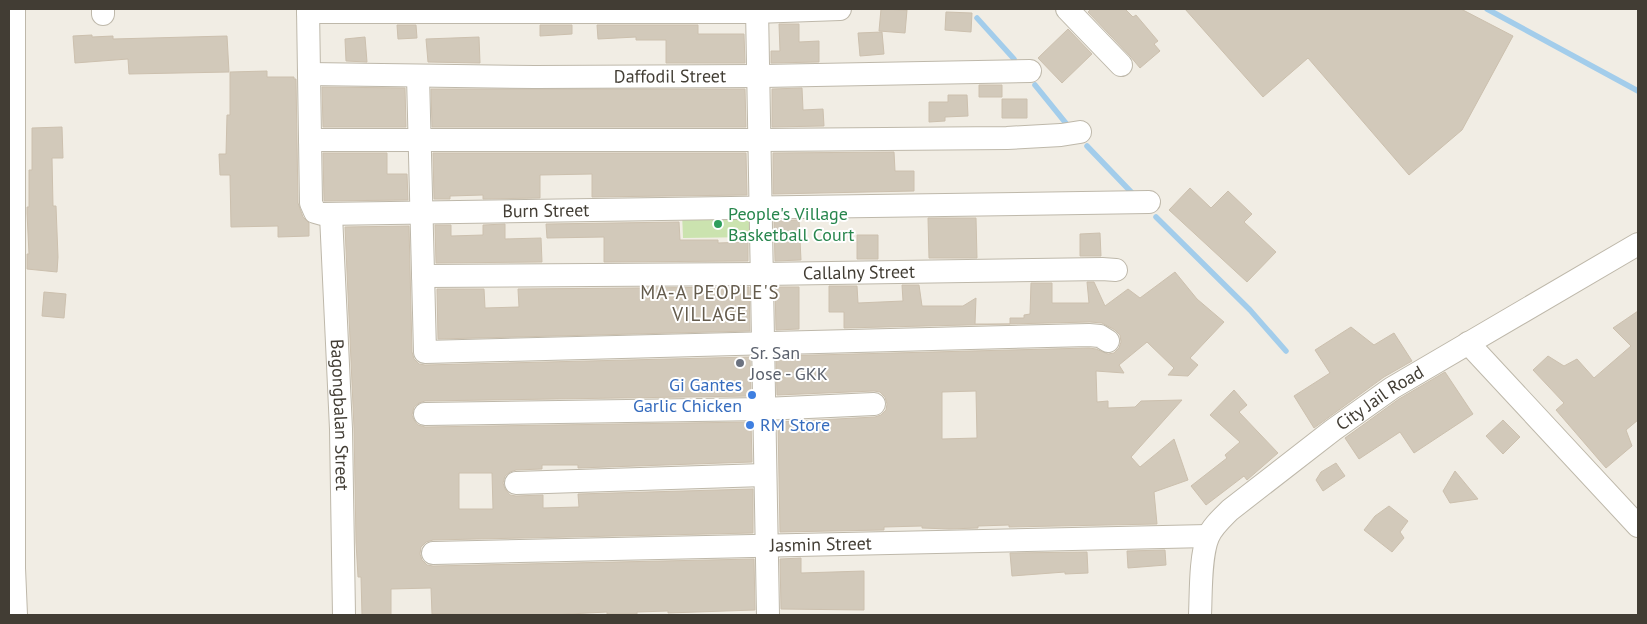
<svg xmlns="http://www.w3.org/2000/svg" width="1647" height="624" viewBox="0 0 1647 624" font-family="'PT Sans',sans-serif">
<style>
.green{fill:#cbe3af}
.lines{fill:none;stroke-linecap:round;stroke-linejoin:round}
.stream{stroke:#a3cdeb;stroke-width:5.5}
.building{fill:#d2c9ba;stroke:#ccc0ae;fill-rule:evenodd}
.minor-casing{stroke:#beb8aa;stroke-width:24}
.minor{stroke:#fff;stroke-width:22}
.leisure-dot{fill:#2e9e5b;stroke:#fff;stroke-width:2}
.worship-dot{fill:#6b7280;stroke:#fff;stroke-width:2}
.shop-dot{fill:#3f7fe0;stroke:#fff;stroke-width:2}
.labels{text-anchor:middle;stroke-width:4;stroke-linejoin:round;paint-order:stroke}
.street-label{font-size:18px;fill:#423d34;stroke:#fff}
.leisure-label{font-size:18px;fill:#27864d;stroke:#fff;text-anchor:start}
.worship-label{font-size:18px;fill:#5b616d;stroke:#fff;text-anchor:start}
.shop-label{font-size:18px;fill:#366cbe;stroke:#fff;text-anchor:end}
.neighbourhood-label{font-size:19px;letter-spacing:1px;fill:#645b4c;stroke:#fff}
</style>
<rect width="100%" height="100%" fill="#f1ede4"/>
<path class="green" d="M753,210V237L683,238L682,212Z"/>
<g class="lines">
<path class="stream" d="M1487,9L1638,91
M977,18L1014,59
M1035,85L1069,127
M1087,146L1134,195
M1156,217L1250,310L1286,351"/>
</g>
<path class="building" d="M881,9L907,10L905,33L879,31Z
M1091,9H1125L1133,17L1136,15L1158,41L1154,44L1160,51L1140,68L1130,56L1088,12Z
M1185,9H1461L1513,36L1462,130L1409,175L1308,58L1263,97Z
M946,12L972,13L971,32L945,30Z
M779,24H799V42L819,41V62L771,63V51H780Z
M397,25H416L417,38L398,39Z
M540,25H572V34L540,36Z
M597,25H698V34H744L745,63H666V40H636V37L598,39Z
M1068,29L1092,54L1062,83L1038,58Z
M882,32L884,54L860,56L858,33Z
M92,35V37L113,36V39L227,36L229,72L129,74L128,59L75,63L73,36Z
M365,37L367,62L346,61L345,39Z
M479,37L480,63L428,62L426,39Z
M267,71V77H294V79H296L298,203L303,217L309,223V236L278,237V226L231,227L230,175H220L219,154H226L227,115H230V72Z
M979,85H1002V97H979Z
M322,87L405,88L406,127H323Z
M802,88L803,110L823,109L824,126L772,127V89Z
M431,89H745L746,127H432Z
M948,95H967L968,116L945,117V121L929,122V102H948Z
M1002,99H1027V118H1002Z
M62,127L63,158H52L53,206H56L58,257L57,272L27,269V254H29L27,213V207H29V170H32V128Z
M894,152L895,171H914V191L773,194V153Z
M323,153H387V174H407L408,200L324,201Z
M433,153H746L747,195L592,197V174L540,175V198L483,199V195L450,196V199H434Z
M1190,188L1211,208L1228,191L1252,214L1244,222L1276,252L1247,282L1169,210Z
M928,218H976L977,258H929Z
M799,220L801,260L775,261L774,221Z
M679,222L680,240H718V243L748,242V261L604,262V237L547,238L546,224Z
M505,224V239L541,238L542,262L436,263L435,225H451V236L483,235V225Z
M409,226L412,352L414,359L419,364L425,365L750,357L751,396L425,401L419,403L414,407L412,415L414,420L418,425L425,427L751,422L752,462L578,468V465H542V469L516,470L510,472L505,476L503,483L505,489L510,495L516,496L543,495V508L579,507L578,494L753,489V533L433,540L426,542L421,547L420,554L422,560L427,565L433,566L754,559L755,610L668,613V611L637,612V614H607V612L550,615L432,614L431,588L391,589V615H362L361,577H358L356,542L354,428L345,227ZM459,473H492L493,509H459Z
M1100,233L1101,256H1080V234Z
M857,235H878V259H857Z
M1175,272L1197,299L1224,322L1190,358L1198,365L1188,376L1168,375L1174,368L1147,342L1119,365L1124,373L1096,371L1097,402L1108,401V408L1135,407L1141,401L1182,400L1131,457L1140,467L1174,439L1188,480L1154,492L1157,524L1009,527V525L978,526V528L949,529L922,528V526L884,527V530L780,532L778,422L875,417L881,415L886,410L887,404L885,397L880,392L874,391L777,395L776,356L1089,348L1096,349L1108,354L1114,353L1119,348L1121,342L1120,335L1115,330L1102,323L1090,322L844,328V312H829V286H857L858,303L903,301L902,285H919L922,306H963L976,298L975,324H1010V318H1024V315L1030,314L1031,283H1052V303H1089L1087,282H1094L1105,306L1128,289L1140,298ZM976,391L977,438L942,439V392Z
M749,287L750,331L438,339L437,289H484L485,308L519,307L518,289Z
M775,287H799V329L776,330Z
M44,292L66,294L64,318L42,316Z
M1638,311V420L1626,430L1632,446L1606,468L1556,410L1564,403L1533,370L1548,356L1564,366L1577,359L1594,378L1631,346L1613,328Z
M1351,327L1374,345L1394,333L1412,361L1384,377L1314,428L1294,396L1330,373L1315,350Z
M1445,372L1473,414L1414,453L1400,432L1359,459L1345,438L1399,399Z
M1234,390L1247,405L1239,412L1278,453L1247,480L1244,476L1206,505L1191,486L1227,458L1225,455L1240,442L1210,415Z
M1503,420L1520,437L1503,454L1486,436Z
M1336,463L1345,476L1323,491L1316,480L1321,472Z
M1455,471L1478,499L1450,503L1443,491Z
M1389,506L1408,521L1400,532L1404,538L1392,552L1364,530L1375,516Z
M1165,550L1166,565L1128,568L1127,551Z
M1087,552L1088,573L1065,574V572L1012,576L1010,553Z
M801,558V573L864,571V610L781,609L780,559Z"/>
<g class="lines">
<defs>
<g id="minor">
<path d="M14,9V568L16,615"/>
<path d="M103,9V14"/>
<path id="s1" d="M308,9L311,203L315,212L322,214L1149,202"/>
<path d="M757,9L768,615"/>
<path d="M1067,9L1121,65"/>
<path d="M308,12H757L840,9"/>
<path id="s2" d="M309,74L535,77L758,76L1030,71"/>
<path d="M418,76L425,352L1089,335L1100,336L1108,341"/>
<path d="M310,140H759L1007,138L1061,135L1080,132"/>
<path id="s3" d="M331,215L341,429L344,615"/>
<path id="s4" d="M423,276L762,274L1102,269L1116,270"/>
<path d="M1468,343L1638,526"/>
<path d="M425,414L764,409L874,404"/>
<path d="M516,483L765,475"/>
<path id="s5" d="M433,553L1208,536"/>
<path id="s6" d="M1200,615C1201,594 1200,556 1208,537C1212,527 1222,518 1230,510L1333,430L1392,388L1638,244"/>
</g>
</defs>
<use href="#minor" class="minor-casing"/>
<use href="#minor" class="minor"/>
</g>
<circle class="leisure-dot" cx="718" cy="224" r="5"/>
<circle class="worship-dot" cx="740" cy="363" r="5"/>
<g class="shop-dot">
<circle cx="752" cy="395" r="5"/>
<circle cx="750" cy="425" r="5"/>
</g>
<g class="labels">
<g class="street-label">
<text dy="6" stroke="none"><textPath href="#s2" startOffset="361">Daffodil Street</textPath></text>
<text dy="6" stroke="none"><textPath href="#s1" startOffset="435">Burn Street</textPath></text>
<text dy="6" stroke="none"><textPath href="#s4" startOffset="436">Callalny Street</textPath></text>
<text dy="6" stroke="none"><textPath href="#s6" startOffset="301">City Jail Road</textPath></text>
<text dy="6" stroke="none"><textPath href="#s3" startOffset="200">Bagongbalan Street</textPath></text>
<text dy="6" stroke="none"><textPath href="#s5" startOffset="388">Jasmin Street</textPath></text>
</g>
<g class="leisure-label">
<text x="728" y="220">People's Village<tspan x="728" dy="21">Basketball Court</tspan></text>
</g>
<g class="worship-label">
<text x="750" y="359">Sr. San<tspan x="750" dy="21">Jose - GKK</tspan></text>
</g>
<g class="shop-label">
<text x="742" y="391">Gi Gantes<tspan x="742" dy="21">Garlic Chicken</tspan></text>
<text x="760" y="431" text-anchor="start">RM Store</text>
</g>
<g class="neighbourhood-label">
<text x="710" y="299">MA-A PEOPLE'S<tspan x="710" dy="22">VILLAGE</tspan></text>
</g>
</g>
<rect width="1647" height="624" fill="none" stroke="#423d34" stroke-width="20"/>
</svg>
